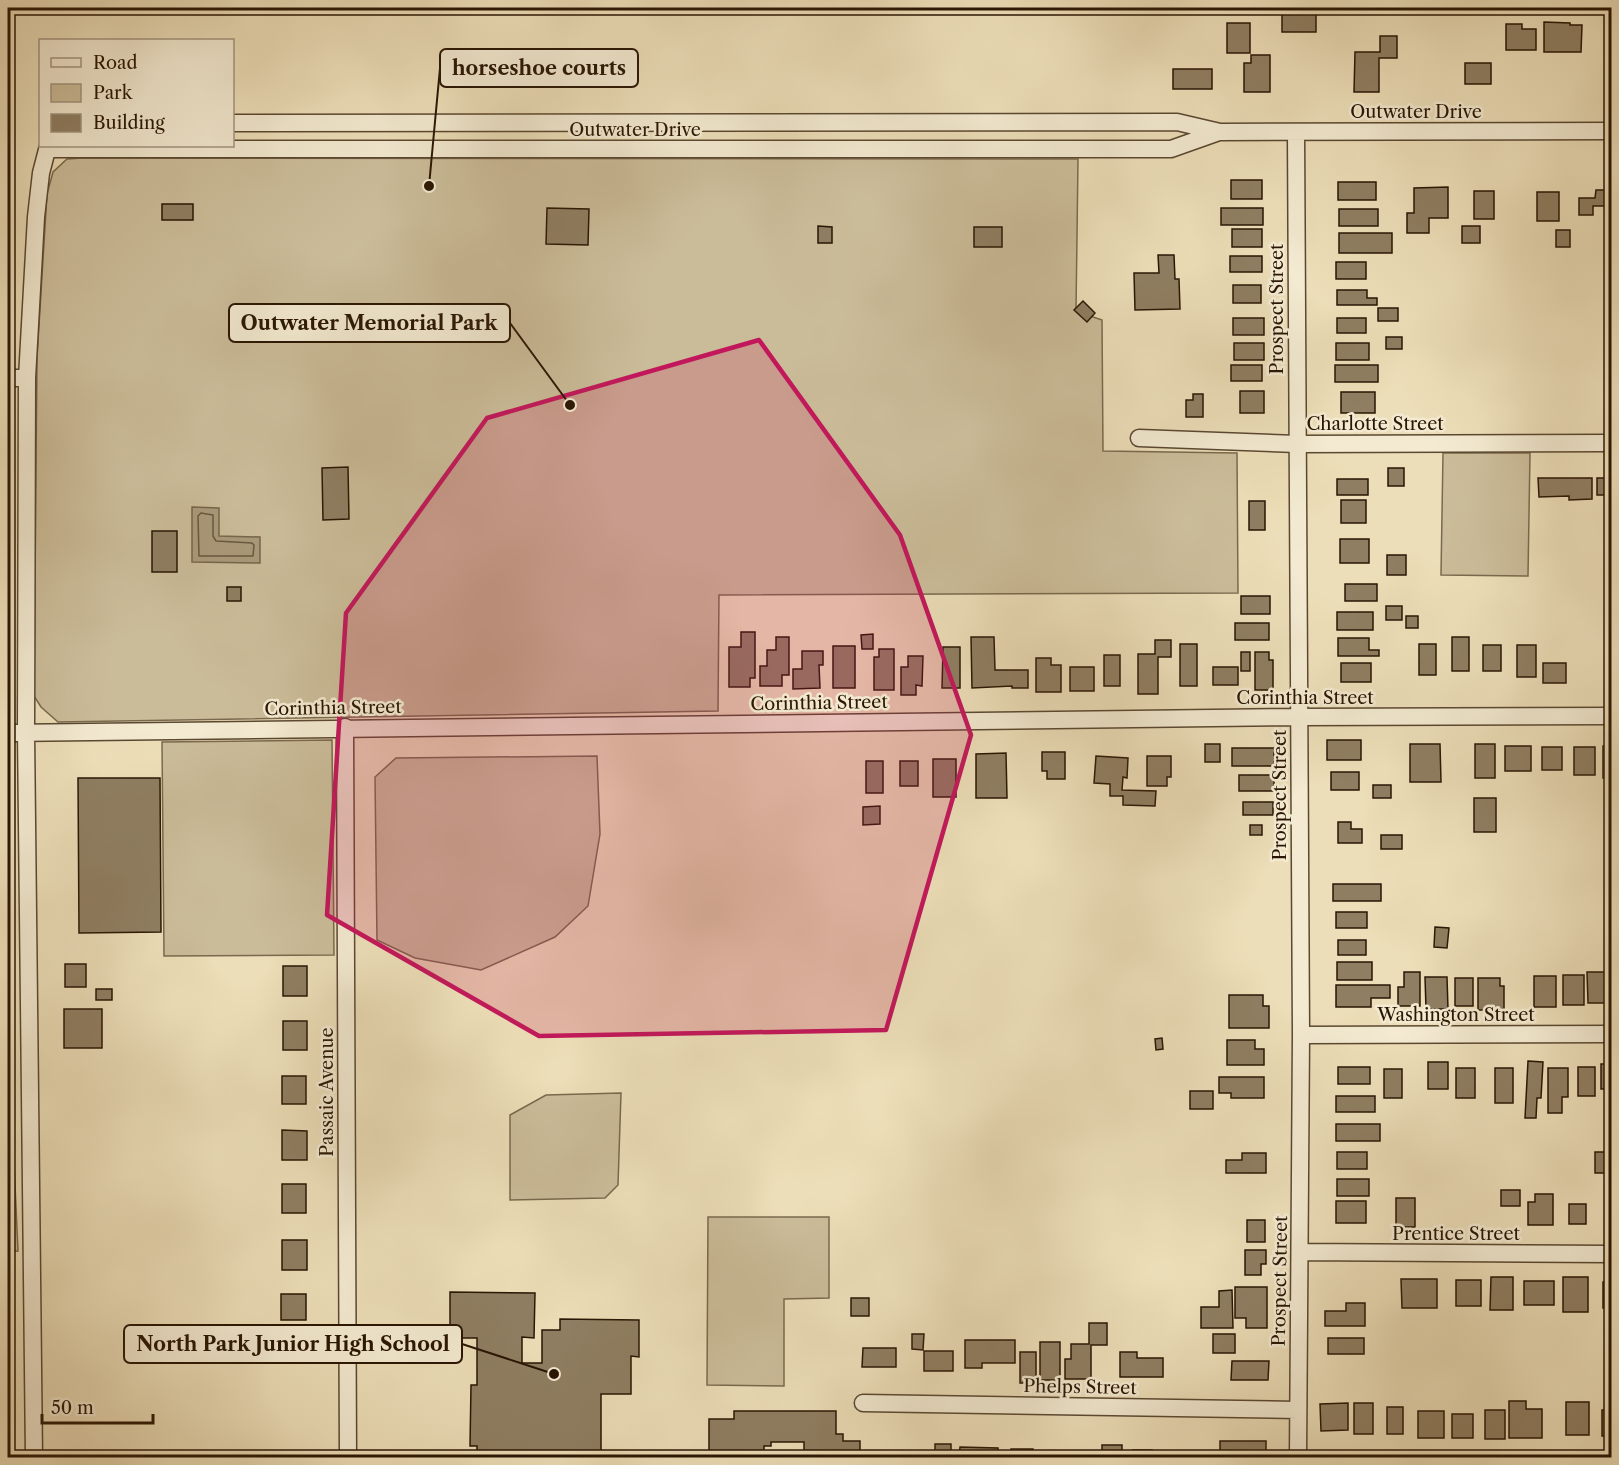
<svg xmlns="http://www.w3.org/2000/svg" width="1619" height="1465" viewBox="0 0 1619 1465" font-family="'Libre Caslon Text',serif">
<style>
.green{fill:#cbbc99;stroke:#7a694e;stroke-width:1.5}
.water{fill:#aa9a7b;stroke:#77654b;stroke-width:1.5}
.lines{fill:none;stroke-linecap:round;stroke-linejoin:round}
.shore{stroke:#6a5840;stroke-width:1.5}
.building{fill:#8f7e62;stroke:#2a1604;stroke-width:1.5}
.street-casing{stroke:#5a4831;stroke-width:19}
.street{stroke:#f3ead1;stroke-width:16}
.marked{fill:#c2185b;fill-opacity:0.2;stroke:#c2185b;stroke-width:4.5;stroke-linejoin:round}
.labels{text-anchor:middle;stroke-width:5;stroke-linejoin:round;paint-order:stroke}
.street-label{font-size:18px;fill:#2a1604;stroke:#f3ead1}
.leader{fill:none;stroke:#2a1604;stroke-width:2}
.callout-dot{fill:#2a1604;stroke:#f3ead1;stroke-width:2}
.callout{fill:#f3ead1;stroke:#2a1604;stroke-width:2}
.callout-label{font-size:20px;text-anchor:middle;font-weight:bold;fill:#2a1604}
</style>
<rect width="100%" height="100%" fill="#ecdeb8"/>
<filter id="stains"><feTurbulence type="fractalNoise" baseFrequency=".00333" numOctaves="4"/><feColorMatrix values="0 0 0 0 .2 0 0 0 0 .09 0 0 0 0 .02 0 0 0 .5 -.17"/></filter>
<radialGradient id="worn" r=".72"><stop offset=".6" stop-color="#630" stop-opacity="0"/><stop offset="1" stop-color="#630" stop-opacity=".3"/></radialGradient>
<path class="green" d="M83,158L1078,159L1076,311L1102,320L1103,451L1237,453L1238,593L719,595L718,711L58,722L41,707L34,696L37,358L47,194L53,172L67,159Z
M1443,453H1530L1528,576L1441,575Z
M332,740L334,955L164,956L162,742Z
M597,756L600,834L588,906L555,937L481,970L415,958L377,940L375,777L396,758Z
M8,1029L18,1251L8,1252Z
M621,1093L618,1185L605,1198L510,1200V1115L546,1095Z
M708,1217H829V1298L784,1299V1386L707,1385Z"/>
<path class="water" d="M192,507L219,508V536L260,537V563L192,562Z"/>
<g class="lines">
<path class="shore" d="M201,513L213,515V536L216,541L252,543L254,545L253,556H199L198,516Z"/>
</g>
<path class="building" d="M932,8H956V11H932Z
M1282,11H1316V32H1282Z
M1544,22L1570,23V25H1582L1581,52H1544Z
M1227,23H1250V53H1227Z
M1506,24H1522V29H1536V50H1506Z
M1380,36H1397V58H1379V92H1354L1355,52H1380Z
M1251,55H1270V92H1244V63H1251Z
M1465,63H1491V84H1465Z
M1173,69H1212V89H1173Z
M1231,180H1262V199H1231Z
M1338,182H1376V200H1338Z
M1448,187V218H1429V233H1407V213H1414V188Z
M1596,190H1612V224H1608V206H1593V215H1579V198H1595Z
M1474,191H1494V219H1474Z
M1537,192H1559V221H1537Z
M162,204H193V220H162Z
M547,208L589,209L588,245L546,244Z
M1221,208H1263V225H1221Z
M1339,209H1378V226H1339Z
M818,226L832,227V243H818Z
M1462,226H1480V243H1462Z
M974,227H1002V247H974Z
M1232,229H1262V247H1232Z
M1556,230H1570V247H1556Z
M1339,233H1392V253H1339Z
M1158,255H1174L1175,279H1179L1180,309L1135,310L1134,273H1159Z
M1230,256H1262V272H1230Z
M1336,262H1366V279H1336Z
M1233,285H1261V303H1233Z
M1337,290H1367V298H1377V305H1337Z
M1083,301L1095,313L1087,322L1074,310Z
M1378,308H1398V321H1378Z
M1233,318H1264V335H1233Z
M1337,318H1366V333H1337Z
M1386,337H1402V349H1386Z
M1234,343H1264V360H1234Z
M1336,343H1369V360H1336Z
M1231,365H1262V381H1231Z
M1335,365H1378V382H1335Z
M1240,391H1264V413H1240Z
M1341,392H1375V413H1341Z
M1193,394H1203V417H1186V400H1193Z
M348,467L349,519L323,520L322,468Z
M1388,468H1404V486H1388Z
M1538,478H1592V499L1569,500V496L1539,497Z
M1597,478H1612V495H1597Z
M1337,479H1368V495H1337Z
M1341,500H1366V523H1341Z
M1249,501H1265V530H1249Z
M152,531H177V572H152Z
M1340,539H1369V563H1340Z
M1387,555H1406V575H1387Z
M1345,584H1377V601H1345Z
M227,587H241V601H227Z
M1241,596H1270V614H1241Z
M1386,606H1402V620H1386Z
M1337,612H1373V630H1337Z
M1406,616H1418V628H1406Z
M1235,623H1269V640H1235Z
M741,632H755V678H750V687H729V647H741Z
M873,634V649H862L861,635Z
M776,637H789V675H782V686H760V666H767V650H776Z
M971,637H994L995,670H1028V688H1012V686L972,688Z
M1452,637H1469V671H1452Z
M1338,638H1369V650H1379V656H1338Z
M1155,640H1171V657H1158V694H1138V654H1155Z
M1180,644H1197V686H1180Z
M1419,644H1436V675H1419Z
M1483,645H1501V671H1483Z
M1517,645H1536V677H1517Z
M833,646H855V688H833Z
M943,647H960V688H942Z
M879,649H894V690H874V657H879Z
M802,651H823V665H819L820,688L793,689V669H802Z
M1241,652H1250V671H1241Z
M1255,652H1269V660H1273V690H1255Z
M1104,655H1120V686H1104Z
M908,656H923L922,686L916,685V695H901V667H908Z
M1036,658H1051V665H1061V692H1036Z
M1341,663H1371V682H1341Z
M1543,663H1566V683H1543Z
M1070,667H1094V691H1070Z
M1213,667H1238V685H1213Z
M1327,740H1361V760H1327Z
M1205,744H1220V762H1205Z
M1410,744H1440L1441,782H1410Z
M1475,744H1495V778H1475Z
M1505,746H1531V771H1505Z
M1603,746H1612V778H1603Z
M1542,747H1562V770H1542Z
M1574,747H1595V775H1574Z
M1232,748H1274V766H1232Z
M1042,752H1065V779H1047V771H1042Z
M1006,753L1007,798H976V754Z
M1096,756L1128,758L1127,778L1123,777L1122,790L1156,791L1155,806L1123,805V796H1110V784L1094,783Z
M1147,756H1171V777H1167V786H1147Z
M933,759H956V797H933Z
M866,761H883V793H866Z
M900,761H918V786H900Z
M1331,772H1359V790H1331Z
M1239,775H1274V791H1239Z
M78,778H160L161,932L79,933Z
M1373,785H1391V798H1373Z
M1474,798H1496V832H1474Z
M1243,802H1273V815H1243Z
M880,806V824L863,825V807Z
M1338,822H1351V829H1362V843H1338Z
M1250,825H1262V835H1250Z
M1381,835H1402V849H1381Z
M1333,884H1381V901H1333Z
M1336,912H1367V928H1336Z
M1435,927L1449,928L1447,948L1434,947Z
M1338,940H1366V955H1338Z
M1337,962H1372V980H1337Z
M65,964H86V987H65Z
M283,966H307V996H283Z
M1404,972H1420V1006H1398V987H1404Z
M1587,972H1608L1609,1003H1588Z
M1563,975H1584V1005H1563Z
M1534,976H1556V1007H1534Z
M1425,977H1447L1448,1009H1426Z
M1455,978H1473V1006H1455Z
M1478,978H1500V986H1504V1010H1478Z
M1336,985H1390V998H1371V1007H1336Z
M96,989H112V1000H96Z
M1229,995H1263V1006H1269V1028H1229Z
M64,1009H102V1048H64Z
M283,1021H307V1050H283Z
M1162,1038L1163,1049L1156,1050L1155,1039Z
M1227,1040H1255V1049H1264V1065H1227Z
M1528,1061L1543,1062L1541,1098H1537L1536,1118H1525Z
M1428,1062H1448V1089H1428Z
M1601,1064H1612V1089H1601Z
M1338,1067H1370V1084H1338Z
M1578,1067H1595V1096H1578Z
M1456,1068H1475V1098H1456Z
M1495,1068H1513V1103H1495Z
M1548,1068H1568V1097H1562V1113H1548Z
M1384,1069H1402V1098H1384Z
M282,1076H306V1104H282Z
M1219,1077H1264V1098H1231V1093H1219Z
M1190,1091H1213V1109H1190Z
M1336,1096H1375V1112H1336Z
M1336,1124H1380V1141H1336Z
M282,1130L307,1131V1160H282Z
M1337,1152H1367V1169H1337Z
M1595,1152H1609V1173H1595Z
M1242,1153H1266V1173H1226V1160H1242Z
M1337,1179H1369V1196H1337Z
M282,1184H306V1213H282Z
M1501,1190H1520V1206H1501Z
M1535,1194H1553V1225H1528V1202H1535Z
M1396,1198H1415V1227H1396Z
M1336,1201H1366V1223H1336Z
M1569,1204H1586V1224H1569Z
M1247,1220H1265V1242H1247Z
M282,1240H307V1270H282Z
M1245,1250H1266V1264H1261V1275H1245Z
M1491,1277H1513V1310H1490Z
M1563,1277H1588V1312H1563Z
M1401,1279H1437V1308H1402Z
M1456,1280H1481V1306H1456Z
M1524,1281H1554V1305H1524Z
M1603,1282H1612V1308H1603Z
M1235,1287H1267V1328H1246V1318H1235Z
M1232,1290L1233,1328H1201V1307H1219V1291Z
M450,1292L535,1293L534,1338L522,1337V1363H542V1330H560V1319L639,1320V1357L631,1356V1394H601V1458L538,1456V1451H515V1458H477V1446H470L471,1385H477V1338H450Z
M281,1294H306V1320H281Z
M851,1298H869V1316H851Z
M1346,1303H1365V1326H1325V1311H1346Z
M1089,1323H1107V1345H1091V1379H1065V1359H1071V1344H1089Z
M912,1334H924L923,1350L912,1349Z
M1213,1334H1235V1353H1213Z
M1328,1338H1364V1354H1328Z
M965,1340H1015V1363H982V1368H965Z
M1040,1342H1060V1380H1040Z
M863,1348H896V1367H862Z
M924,1351H953V1371H924Z
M1020,1352H1036V1383H1020Z
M1120,1352H1137V1358H1163V1377H1120Z
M1232,1361H1269L1268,1380H1231Z
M1509,1401H1526V1409H1542V1438H1509Z
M1566,1402H1589V1435H1566Z
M1348,1403V1430L1321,1431L1320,1404Z
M1354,1403H1373V1434H1354Z
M1387,1407H1403V1434H1387Z
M1485,1410H1505V1439H1485Z
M1602,1410H1612V1436H1602Z
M734,1411H836V1434H843V1441H860V1458H804V1442H771V1446H764V1458H709V1419H734Z
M1418,1411H1444V1438H1418Z
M1452,1414H1473V1438H1452Z
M1220,1441H1266V1458H1220Z
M935,1444H951V1458H935Z
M1102,1445H1122V1458H1102Z
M960,1447L998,1448V1458H959Z
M1011,1449H1033V1458H1011Z
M1133,1450H1152V1458H1133Z"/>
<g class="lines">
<defs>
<path id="street" d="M232,123L1177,122L1220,132L1612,131
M1296,132L1301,1035L1298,1458
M48,149H1171L1219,132
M8,378H27
M1139,438L1297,444L1612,443
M345,727L348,1458
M8,733L1299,717L1612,716
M1301,1035L1612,1034
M1300,1252L1612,1254
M863,1403L1297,1410
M34,1458L26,732L27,378L36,217L41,173L48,146"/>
</defs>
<use href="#street" class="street-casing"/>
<use href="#street" class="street"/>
</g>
<path class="marked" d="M759,340L900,535L971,735L886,1030L539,1036L327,915L346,613L487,418Z"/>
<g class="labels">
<g class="street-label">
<text x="1416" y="118">Outwater Drive</text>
<text x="635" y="136">Outwater Drive</text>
<text transform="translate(1277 309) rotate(-90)" y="6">Prospect Street</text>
<text x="1375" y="430">Charlotte Street</text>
<text x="1305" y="704">Corinthia Street</text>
<text transform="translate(819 703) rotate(-1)" y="6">Corinthia Street</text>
<text transform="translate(333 708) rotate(-1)" y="6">Corinthia Street</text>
<text transform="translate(1280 795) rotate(-90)" y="6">Prospect Street</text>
<text x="1456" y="1021">Washington Street</text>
<text transform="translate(327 1092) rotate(-90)" y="6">Passaic Avenue</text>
<text x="1456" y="1240">Prentice Street</text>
<text transform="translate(1280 1281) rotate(-89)" y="6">Prospect Street</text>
<text transform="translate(1080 1387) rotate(1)" y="6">Phelps Street</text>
</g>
</g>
<path class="leader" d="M429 186L440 68M570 405L510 323M554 1374L462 1344"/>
<g class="callout-dot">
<circle cx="429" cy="186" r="6"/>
<circle cx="570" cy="405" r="6"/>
<circle cx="554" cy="1374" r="6"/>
</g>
<g class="callout">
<rect x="440" y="49" width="198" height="38" rx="6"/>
<rect x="229" y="304" width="281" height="38" rx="6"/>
<rect x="124" y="1325" width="338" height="38" rx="6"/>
</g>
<g class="callout-label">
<text x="539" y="75">horseshoe courts</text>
<text x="369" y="330">Outwater Memorial Park</text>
<text x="293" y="1351">North Park Junior High School</text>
</g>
<rect width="1619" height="1465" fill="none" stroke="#ecdeb8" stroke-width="30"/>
<rect x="9" y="9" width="1601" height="1447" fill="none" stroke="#2a1604" stroke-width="3"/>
<rect x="15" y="15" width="1589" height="1435" fill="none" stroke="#2a1604" stroke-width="1.5"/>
<rect x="39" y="39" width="195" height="108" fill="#f3ead1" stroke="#a3957f" stroke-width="1.5"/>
<rect x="51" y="58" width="30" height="9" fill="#f3ead1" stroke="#a3957f" stroke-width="1.5"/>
<text x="93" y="69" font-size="18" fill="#2a1604">Road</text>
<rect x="51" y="84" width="30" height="18" fill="#cbbc99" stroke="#a3957f" stroke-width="1.5"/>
<text x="93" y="99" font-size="18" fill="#2a1604">Park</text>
<rect x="51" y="114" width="30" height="18" fill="#8f7e62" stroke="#a3957f" stroke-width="1.5"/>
<text x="93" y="129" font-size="18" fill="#2a1604">Building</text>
<path d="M42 1414v9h111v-9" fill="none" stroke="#2a1604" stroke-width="3"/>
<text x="51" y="1414" font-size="18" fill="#2a1604" stroke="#f3ead1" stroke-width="4.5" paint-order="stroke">50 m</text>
<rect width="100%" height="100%" filter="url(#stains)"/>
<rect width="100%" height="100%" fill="url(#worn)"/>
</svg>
